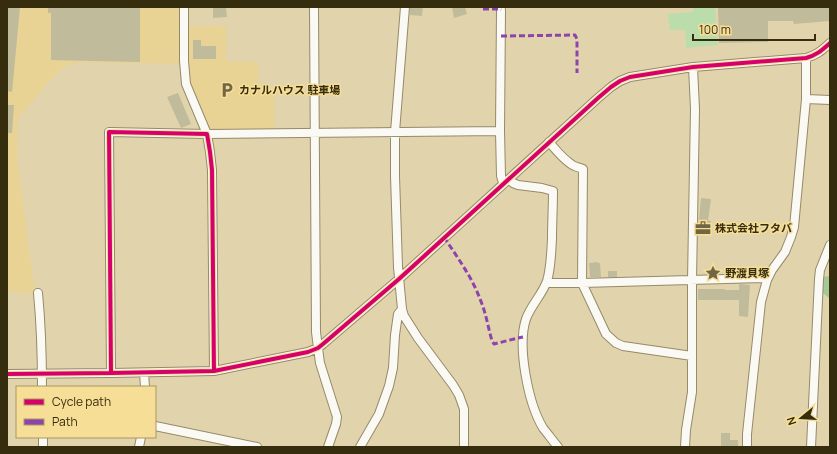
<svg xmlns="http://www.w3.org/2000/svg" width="837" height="454" viewBox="0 0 837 454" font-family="Manrope,'Noto Sans JP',sans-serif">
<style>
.built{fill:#e8d294}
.green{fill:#baddab}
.forest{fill:#a4c997}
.building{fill:#c0bb9a}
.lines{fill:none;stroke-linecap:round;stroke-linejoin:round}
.minor-casing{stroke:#958a6a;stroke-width:10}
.minor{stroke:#faf9f3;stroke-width:8}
.quiet{stroke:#8e44ad;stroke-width:3;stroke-dasharray:6 3;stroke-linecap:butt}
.cycleway-casing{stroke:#f7de96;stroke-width:6}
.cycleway{stroke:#d6006c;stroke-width:4}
.labels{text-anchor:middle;stroke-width:3;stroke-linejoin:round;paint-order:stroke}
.poi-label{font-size:11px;font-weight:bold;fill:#362c0e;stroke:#f7de96;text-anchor:start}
</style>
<rect width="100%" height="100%" fill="#e1d4ac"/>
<path class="built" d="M7,7H181V64L80,62L65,66L43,88L38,95L18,118L17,157L35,294L7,291Z
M226,26V61L258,62L259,90H274V130L212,131L209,130L188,81L186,31L190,27Z"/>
<path class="green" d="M693,7H715L718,45L686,48L685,30H670L668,14L693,12Z"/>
<path class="forest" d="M830,276V299L823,293L822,277Z"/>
<path class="building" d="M7,7H20L12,92L7,91Z
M48,7H140V62L51,60V13H48Z
M213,7H226L227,17L213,18Z
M410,7H423L422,16L410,15Z
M452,7H465L467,14L454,18Z
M718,7H830V21L794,24L793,21H768V42L719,43Z
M193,40H201V46H216V59H193Z
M178,93L191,124L181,128L167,97Z
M7,105H14L12,133H7Z
M701,198L711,199L708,221H711V235H698L699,220Z
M598,262V263H600L601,277H590L589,263Z
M608,271H617V277H608Z
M739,284L750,285L748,317L739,316V300H698V289H725V290H739Z
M721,433H730V440H738V447H721Z"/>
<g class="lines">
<defs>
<path id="minor" d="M184,7V61L186,84L207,134L500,131
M314,7L316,332L318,348L320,363L337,417L336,424L328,447
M405,7L395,132V176L398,267L402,309L404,316L418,338L453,385L459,395L464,409V447
M501,10L500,131L501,176L503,183
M806,99L830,100
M549,142C556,150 562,158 571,164C574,167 579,167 583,169L582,283L606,334L616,343L623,346L692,356
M509,179L513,183L518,185L542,188L553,191C553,207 552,223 552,239C551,254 551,268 547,281C542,295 531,305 526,319C517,346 528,403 543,428C548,434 553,441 558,447
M547,283H582L762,278L767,280
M38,293C41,324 42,355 42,387
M111,373L109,132L207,134L210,152L212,170L214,371
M144,373L145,387
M7,374L111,373L214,371L308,352L318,348L323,344L399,279L598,98L611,87L620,81L630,77L693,67L806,58C817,55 822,50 830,43
M155,426L257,447
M43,437V447
M139,447L141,437
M360,447L379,414L389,386L393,368L395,335L398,314L402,309
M685,447L686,430L692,392V280L695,109L693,67
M747,447V434L761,302L767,280L772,270L785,252L791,237L794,227L806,99V58
M811,447L819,279L820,270L830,245"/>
</defs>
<use href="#minor" class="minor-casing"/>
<use href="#minor" class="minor"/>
<path class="quiet" d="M483,9H499L501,10
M501,36L575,35L577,39V73
M444,237C457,257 472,277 480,299C486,313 488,327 492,341L494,344L518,338L523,337"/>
<defs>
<path id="cycleway" d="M111,373L109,132L207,134L210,152L212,170L214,371
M7,374L111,373L214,371L308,352L318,348L323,344L399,279L598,98L611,87L620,81L630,77L693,67L806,58C817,55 822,50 830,43"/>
</defs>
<use href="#cycleway" class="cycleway-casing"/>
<use href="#cycleway" class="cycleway"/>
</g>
<defs>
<symbol id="parking-bare" viewBox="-9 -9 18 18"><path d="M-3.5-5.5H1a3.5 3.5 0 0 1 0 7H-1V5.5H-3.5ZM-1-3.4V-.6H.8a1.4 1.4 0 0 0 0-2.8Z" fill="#726745" stroke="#f7de96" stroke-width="2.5" paint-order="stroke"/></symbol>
<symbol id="office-bare" viewBox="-9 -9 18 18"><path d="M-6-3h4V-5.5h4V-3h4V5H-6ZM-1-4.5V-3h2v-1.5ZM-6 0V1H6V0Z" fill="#726745" stroke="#f7de96" stroke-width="2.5" paint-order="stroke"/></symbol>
<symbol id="sight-bare" viewBox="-9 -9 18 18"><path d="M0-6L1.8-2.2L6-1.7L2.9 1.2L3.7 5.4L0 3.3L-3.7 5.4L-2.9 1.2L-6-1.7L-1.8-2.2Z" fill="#726745" stroke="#f7de96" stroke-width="2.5" paint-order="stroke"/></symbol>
</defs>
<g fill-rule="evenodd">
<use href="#parking-bare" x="216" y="79" width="22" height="22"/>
<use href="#office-bare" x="692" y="217" width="22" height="22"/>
<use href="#sight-bare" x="702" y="262" width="22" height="22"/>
</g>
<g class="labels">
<g class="poi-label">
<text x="239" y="94">カナルハウス 駐車場</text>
<text x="715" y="232">株式会社フタバ</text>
<text x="725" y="277">野渡貝塚</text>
</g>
</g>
<rect width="837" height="454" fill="none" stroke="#362c0e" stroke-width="16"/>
<rect x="16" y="386" width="140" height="52" fill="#f7de96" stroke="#aa9760"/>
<rect x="24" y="399" width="20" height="6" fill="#d6006c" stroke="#aa9760"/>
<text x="52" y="406" font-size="12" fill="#362c0e">Cycle path</text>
<rect x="24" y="419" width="20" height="6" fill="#8e44ad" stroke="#aa9760"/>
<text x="52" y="426" font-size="12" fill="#362c0e">Path</text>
<g transform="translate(801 418) rotate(252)" stroke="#f7de96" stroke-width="3" paint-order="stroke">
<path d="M0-3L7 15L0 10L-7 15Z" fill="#362c0e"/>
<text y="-6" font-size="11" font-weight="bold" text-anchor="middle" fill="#362c0e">N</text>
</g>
<path d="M693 34v6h122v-6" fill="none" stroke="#362c0e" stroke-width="2"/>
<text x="699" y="34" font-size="12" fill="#362c0e" stroke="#f7de96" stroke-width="3" paint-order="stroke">100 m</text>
</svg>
